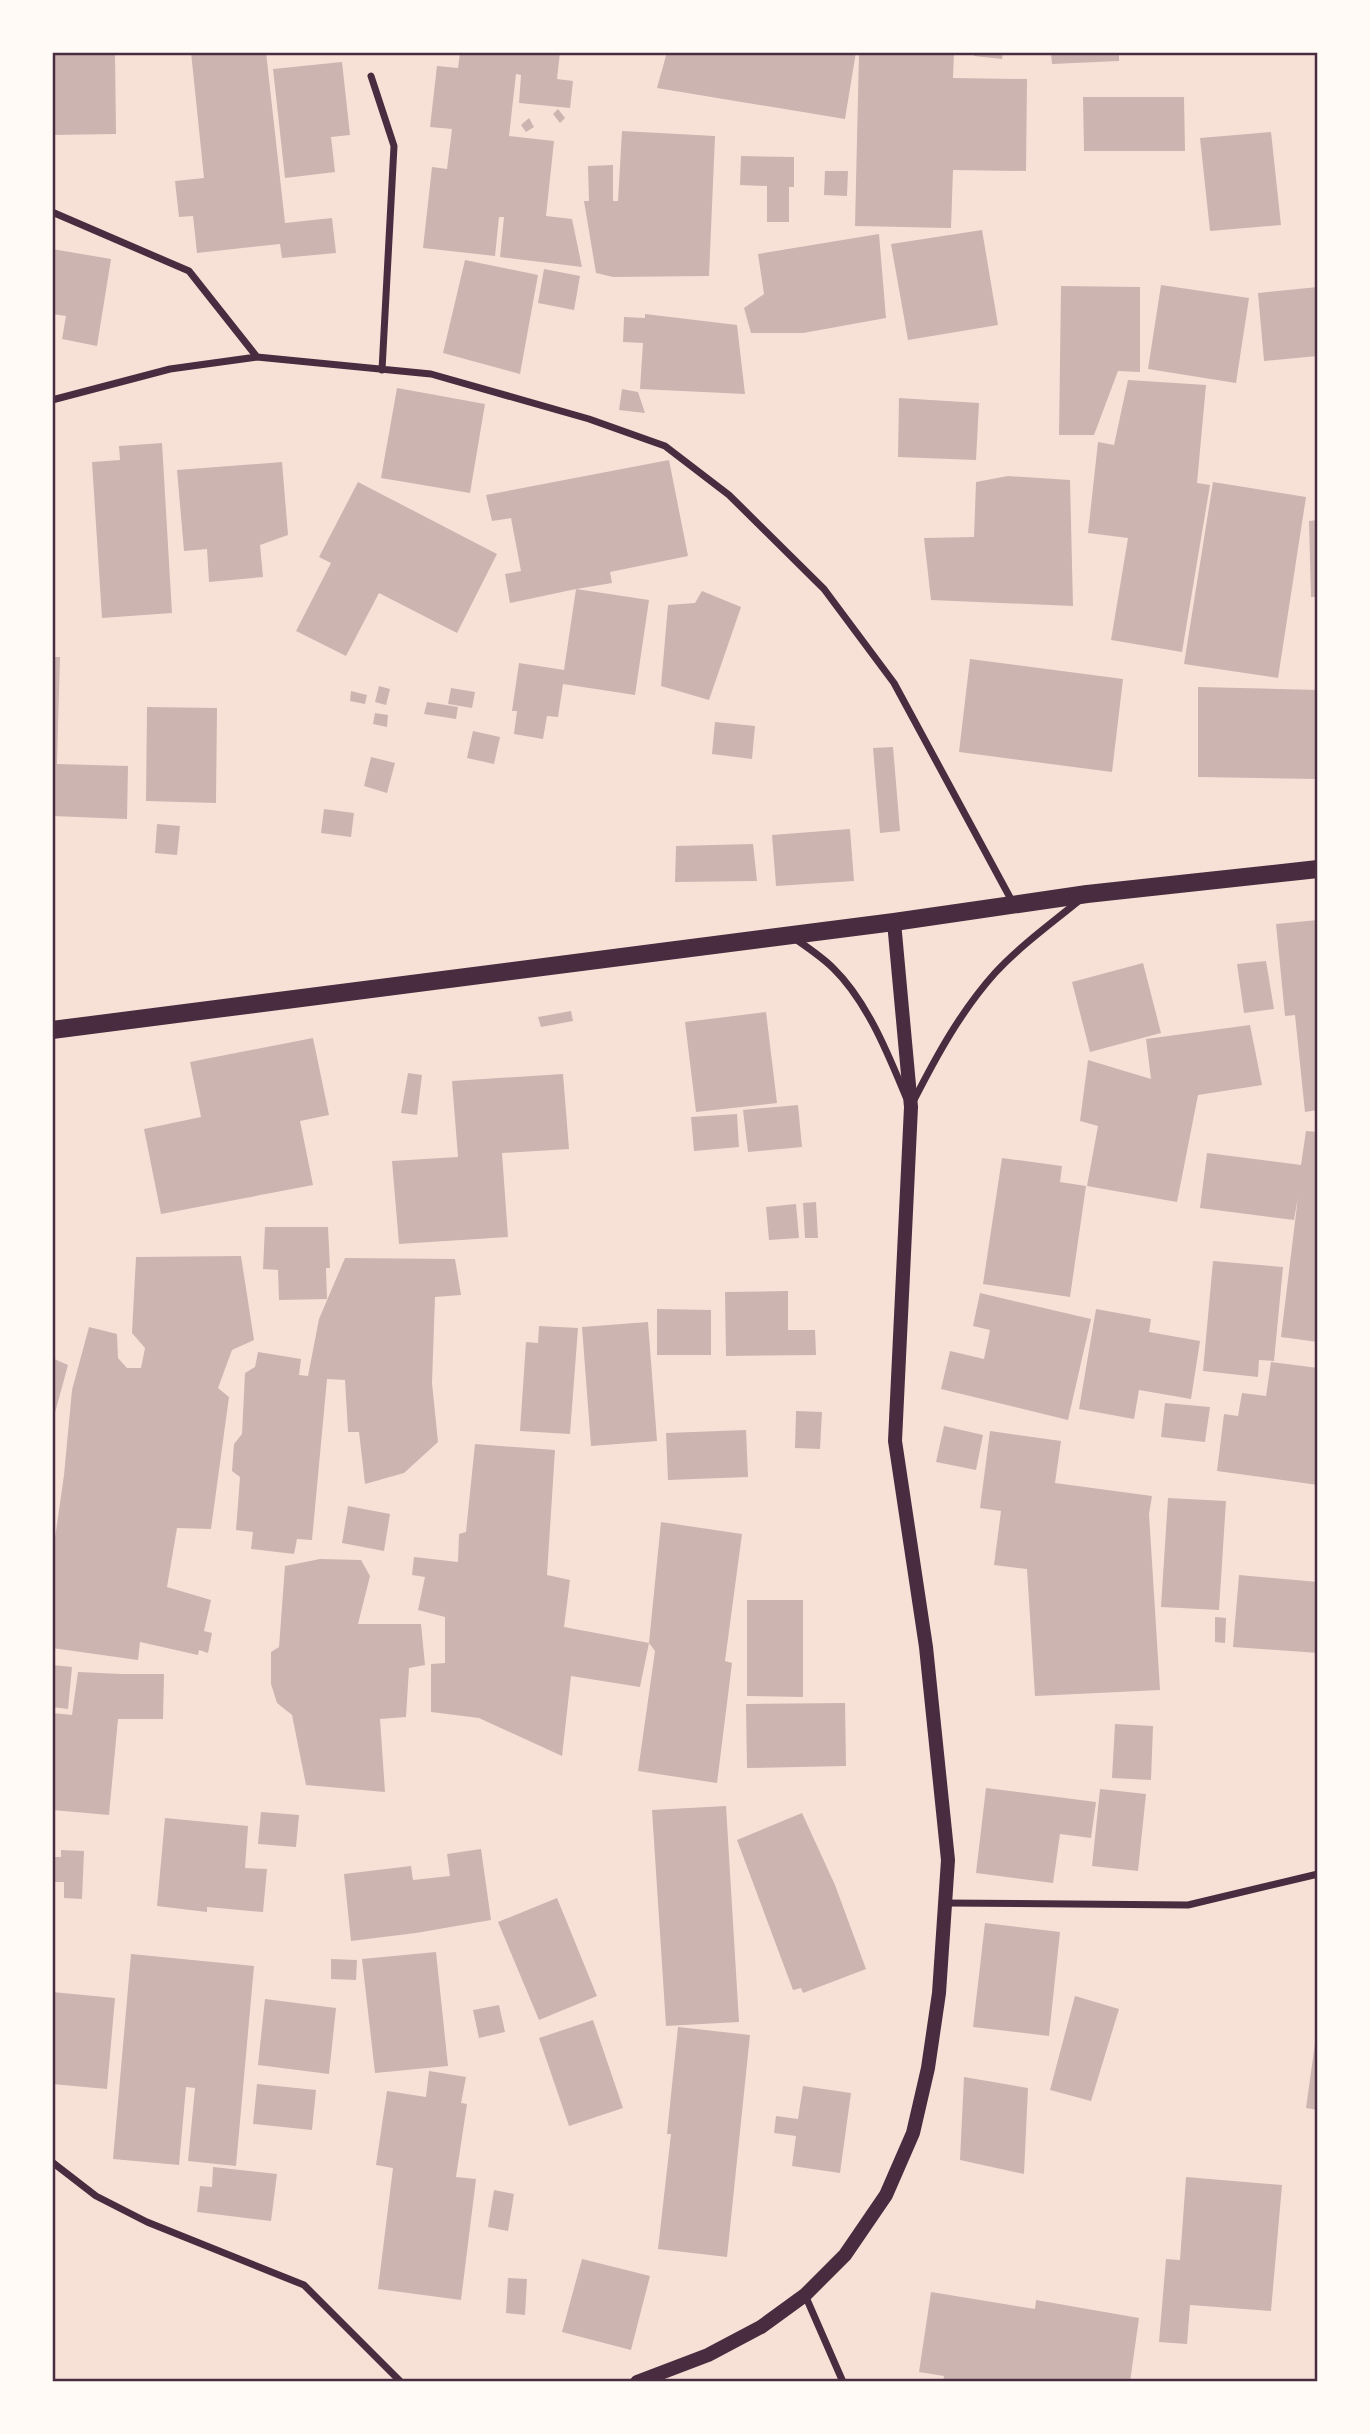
<svg xmlns="http://www.w3.org/2000/svg" width="1370" height="2434" viewBox="0 0 1370 2434" font-family="Quicksand,sans-serif">
<style>
.building{fill:#ccb4b1}
.lines{fill:none;stroke-linecap:round;stroke-linejoin:round}
.minor{stroke:#4a2c40;stroke-width:7}
.secondary{stroke:#4a2c40;stroke-width:14}
.primary{stroke:#4a2c40;stroke-width:18}
.neatline{fill:none;stroke:#4a2c40;stroke-width:2.5}
</style>
<rect width="100%" height="100%" fill="#f7e1d7"/>
<path class="building" d="M52,52H115L116,134L52,135Z
M191,52H266L285,223L332,218L336,253L282,258L280,244L197,253L193,216L179,217L175,181L204,178Z
M460,52H560L557,79L573,81L570,108L519,103L521,75L516,74L509,136L554,141L546,216L572,219L582,267L500,257L504,217H499L495,256L423,248L432,167L447,169L452,129L430,127L437,66L458,68Z
M667,52H856L845,119L657,88Z
M859,52H954L953,78L1027,79L1026,171L953,170L951,228L855,226Z
M974,52H1003L1002,59L974,56Z
M1051,52H1119V61L1052,64Z
M342,62L350,135L331,137L335,172L285,178L273,69Z
M1083,97H1184L1185,151H1084Z
M558,109L565,118L560,123L553,114Z
M529,118L534,127L526,132L521,125Z
M622,131L715,136L709,276L613,277L596,273L584,201H589L588,166L613,165V201H618Z
M1271,132L1281,225L1210,231L1200,138Z
M741,156L794,157V187H789V222H767V186L740,185Z
M825,171H848L847,196L824,195Z
M982,230L998,325L908,340L891,244Z
M879,234L886,318L803,333H751L744,308L764,294L758,254Z
M52,249L111,259L97,346L62,339L66,316L52,314Z
M465,260L538,275L520,374L443,353Z
M544,269L580,276L574,310L538,303Z
M1161,285L1249,298L1236,383L1148,369Z
M1061,286L1140,287V372L1118,371L1094,435H1059Z
M1318,287V356L1264,361L1258,293Z
M645,314L737,325L745,394L640,389L643,343L623,342L624,317L645,318Z
M1128,380L1206,385L1197,483L1210,485L1182,652L1111,640L1128,538L1088,533L1098,442L1114,445Z
M397,388L485,404L470,493L381,478Z
M622,389L638,392L645,413L619,410Z
M899,398L979,403L976,460L898,457Z
M162,443L172,613L102,618L92,462L120,460L119,446Z
M669,460L688,556L610,572L612,583L576,589L649,600L635,695L563,684L558,717L547,716L543,739L514,734L517,711H512L519,663L564,670L576,589L510,603L505,574L521,571L511,518L492,521L486,495Z
M282,462L288,535L260,545L263,577L209,582L207,549L184,551L177,470Z
M1008,476L1070,480L1073,606L931,600L924,538L974,537L976,482Z
M358,482L497,554L457,633L379,593L346,656L296,631L331,563L319,557Z
M1213,482L1306,497L1278,678L1184,664Z
M1318,520V597H1311L1309,521Z
M702,591L741,607L709,700L661,686L668,605L695,603Z
M52,657H60L57,764L128,766L127,819L52,816Z
M970,659L1123,679L1112,772L959,752Z
M379,686L390,689L386,705L375,702Z
M1198,687L1318,690V779L1198,777Z
M451,688L475,692L472,708L448,704Z
M351,691L367,695L365,704L350,701Z
M427,702L458,707L456,719L424,714Z
M147,707L217,708L216,803L146,801Z
M375,713L388,715L387,727L373,724Z
M715,722L755,726L752,759L712,754Z
M473,731L500,737L494,764L467,758Z
M893,747L900,831L880,833L873,748Z
M371,757L395,763L387,793L364,786Z
M324,809L354,813L351,837L321,833Z
M157,824L180,826L177,855L155,853Z
M850,829L854,881L776,886L772,835Z
M753,844L757,881L675,882L676,846Z
M1318,920V1110L1305,1112L1295,1015L1285,1016L1276,924Z
M1266,961L1274,1009L1244,1013L1237,964Z
M1143,963L1161,1033L1090,1052L1072,982Z
M571,1011L573,1021L541,1027L538,1017Z
M766,1012L777,1103L696,1112L685,1022Z
M1250,1025L1262,1085L1198,1095L1177,1202L1087,1186L1098,1126L1080,1121L1088,1060L1151,1079L1146,1039Z
M313,1038L329,1115L300,1121L313,1185L161,1214L144,1129L201,1117L190,1062Z
M408,1073L422,1075L417,1115L401,1113Z
M563,1074L569,1149L502,1153L508,1237L399,1244L392,1161L458,1157L452,1081Z
M798,1105L802,1147L748,1152L743,1110Z
M737,1114L739,1147L694,1151L691,1117Z
M1306,1131L1318,1132V1342L1281,1337L1298,1197L1294,1220L1200,1208L1207,1153L1301,1165Z
M1002,1158L1062,1166L1060,1182L1086,1186L1070,1297L983,1284Z
M816,1202L818,1238H805L803,1203Z
M796,1204L799,1238L769,1240L766,1207Z
M265,1227H328L330,1268H326L327,1299L279,1300L278,1270L263,1269Z
M241,1256L254,1340L232,1350L218,1388L229,1397L211,1529L177,1528L167,1587L211,1600L204,1631L212,1633L208,1653L199,1650L198,1655L140,1642L138,1660L52,1648V1559L64,1475L72,1390L89,1327L117,1334L118,1358L127,1368H141L145,1348L132,1333L136,1257Z
M345,1258L455,1259L461,1295L435,1297L432,1383L438,1442L404,1473L365,1484L359,1432H348L345,1380L327,1379L312,1540L297,1539L294,1554L251,1549L253,1532L236,1530L240,1477L232,1471L234,1444L242,1434L245,1373L255,1367L258,1352L301,1359L299,1375L308,1376L319,1319Z
M1213,1261L1283,1267L1274,1361L1259,1360L1258,1377L1203,1371Z
M788,1291V1330H815L816,1355L726,1356L725,1292Z
M980,1293L1091,1319L1068,1420L941,1389L950,1351L984,1359L990,1330L973,1326Z
M657,1309L711,1310V1355H657Z
M1096,1309L1151,1319L1149,1332L1200,1341L1191,1399L1139,1390L1134,1419L1079,1409Z
M648,1322L657,1441L591,1446L582,1327Z
M539,1326L578,1328L570,1434L520,1431L526,1342L538,1343Z
M52,1358L68,1365L53,1420L52,1419Z
M1271,1362L1318,1368V1485L1217,1471L1224,1414L1238,1416L1242,1393L1266,1396Z
M1165,1403L1210,1407L1205,1442L1161,1437Z
M796,1411L822,1412L820,1449L795,1448Z
M944,1426L983,1435L976,1470L936,1462Z
M746,1430L748,1477L668,1480L666,1433Z
M990,1431L1061,1441L1055,1483L1152,1496L1149,1514L1160,1690L1035,1696L1027,1569L994,1565L1001,1511L980,1508Z
M475,1444L555,1450L547,1575L570,1580L564,1627L649,1643L661,1522L742,1534L725,1661L732,1663L717,1783L638,1771L655,1651L649,1643L640,1687L571,1676L562,1756L479,1718L431,1712V1664L445,1663V1617L418,1610L425,1577L412,1575L414,1557L458,1562L459,1534L466,1532Z
M1168,1498L1226,1501L1219,1610L1161,1607Z
M348,1506L390,1514L384,1551L342,1543Z
M320,1559L361,1560L370,1576L358,1624H421L425,1665L409,1668L406,1717L380,1719L385,1792L306,1785L292,1715L277,1703L271,1684V1652L279,1647L285,1566Z
M1239,1575L1318,1582V1653L1233,1647Z
M747,1600H803V1697L747,1696Z
M1215,1617L1226,1618L1225,1643L1215,1642Z
M52,1665L72,1667L68,1709L52,1707Z
M78,1672L122,1674H164L163,1719H118L109,1815L52,1810V1713L72,1715Z
M845,1703L846,1766L747,1768L746,1704Z
M1115,1724L1153,1726L1151,1780L1112,1778Z
M986,1788L1096,1802L1091,1838L1060,1834L1053,1883L976,1873Z
M1100,1789L1146,1794L1138,1871L1092,1866Z
M726,1806L739,2022L666,2026L652,1810Z
M261,1812L299,1815L296,1847L258,1844Z
M802,1813L835,1885L866,1969L803,1993L801,1988L793,1990L737,1840Z
M165,1818L248,1826L245,1868L267,1869L263,1912L207,1907V1912L157,1906Z
M481,1849L491,1920L416,1933L351,1941L344,1874L411,1866L413,1880L450,1876L447,1854Z
M61,1850L84,1851L82,1899L64,1898V1882H52V1857H61Z
M557,1898L597,1996L539,2020L498,1922Z
M985,1923L1060,1932L1049,2036L973,2027Z
M436,1952L448,2066L375,2073L362,1959Z
M131,1954L254,1966L236,2166L188,2161L195,2088L186,2087L179,2165L113,2159Z
M331,1959L357,1960L356,1980L331,1979Z
M52,1992L115,1998L107,2089L52,2084Z
M1075,1996L1119,2009L1091,2101L1050,2090Z
M265,1999L336,2008L329,2074L258,2065Z
M499,2005L505,2032L479,2038L473,2010Z
M593,2020L623,2108L569,2126L539,2038Z
M678,2027L750,2035L727,2257L658,2249L671,2134H667Z
M1316,2036H1318V2110L1306,2108Z
M429,2071L466,2077L461,2103L467,2104L456,2177L476,2179L461,2300L378,2289L393,2168L376,2165L387,2091L426,2097Z
M964,2077L1028,2088L1024,2174L960,2160Z
M257,2084L316,2090L312,2130L253,2124Z
M803,2086L851,2093L840,2173L792,2166L796,2136L774,2133L776,2116L798,2119Z
M213,2167L277,2174L271,2221L197,2212L200,2186L212,2187Z
M1186,2177L1282,2185L1271,2311L1190,2305L1187,2344L1159,2342L1166,2259L1180,2260Z
M494,2190L514,2194L508,2231L488,2227Z
M582,2259L650,2276L631,2350L562,2332Z
M508,2278L527,2279L525,2315L506,2313Z
M931,2292L1035,2309L1036,2300L1139,2318L1130,2382H943L944,2376L919,2372Z"/>
<g class="lines">
<path class="minor" d="M371,76L394,146L382,370
M52,212L189,271L257,357L431,374L589,419L665,446L729,495L824,589L894,683L1013,903
M52,400L170,369L257,357
M794,938C807,947 822,957 833,968C867,1001 888,1054 906,1097
M914,1100C937,1055 961,1011 995,973C1021,945 1052,923 1081,899
M945,1903L1188,1905L1318,1874
M52,2162L96,2196L147,2222L304,2285L401,2382
M805,2295L843,2382"/>
<path class="secondary" d="M637,2382L708,2355L761,2327L805,2295L845,2255L886,2195L913,2133L928,2068L939,1993L948,1860L926,1647L895,1441L911,1107L894,922"/>
<path class="primary" d="M52,1030L894,922L1087,894L1318,869"/>
</g>
<rect width="1370" height="2434" fill="none" stroke="#fffaf5" stroke-width="108"/>
<rect x="54" y="54" width="1262" height="2326" class="neatline"/>
</svg>
